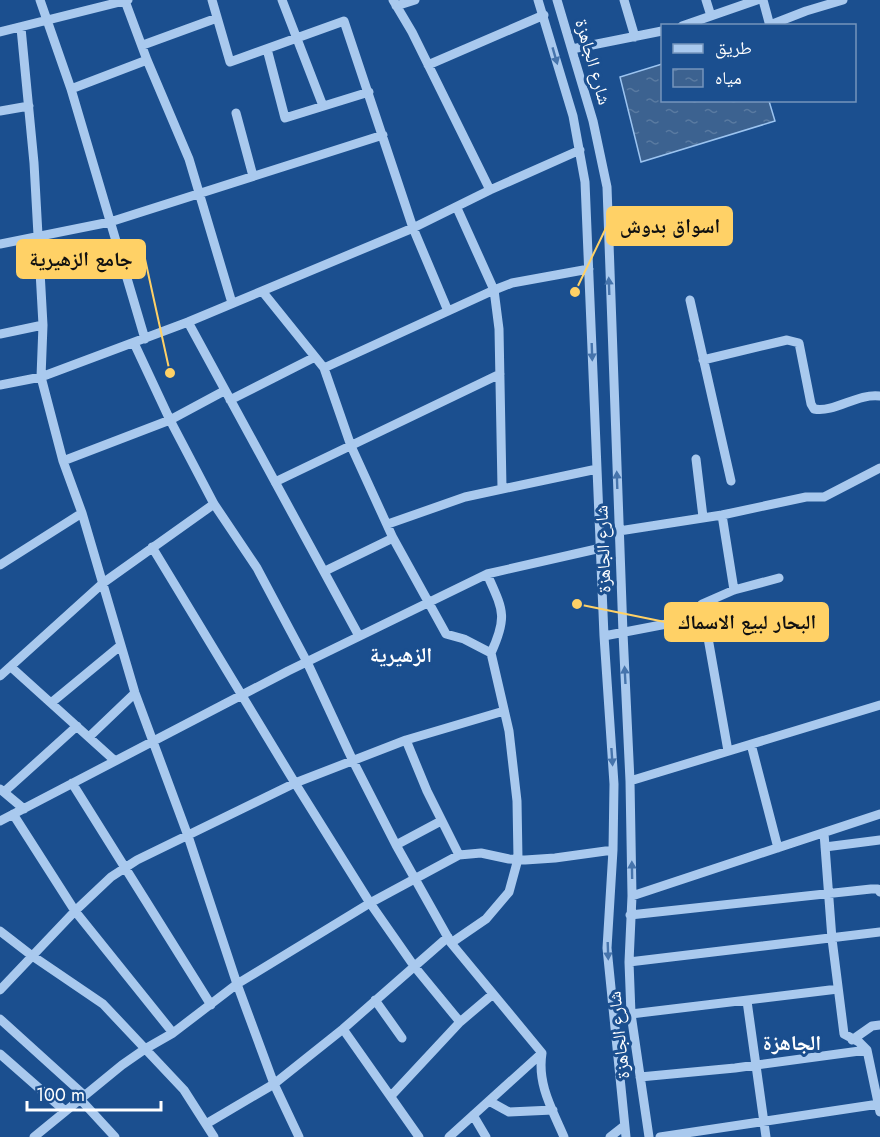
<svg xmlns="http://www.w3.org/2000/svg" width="880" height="1137" viewBox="0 0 880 1137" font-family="Jost,'Noto Naskh Arabic',sans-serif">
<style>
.water{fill:url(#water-ripples);stroke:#9cc4f0;stroke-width:1.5}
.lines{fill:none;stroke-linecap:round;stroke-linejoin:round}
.minor{stroke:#a9c9ee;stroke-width:9}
.oneway{fill:#4674ac}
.labels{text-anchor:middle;stroke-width:6;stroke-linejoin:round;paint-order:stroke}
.street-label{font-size:18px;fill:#fff;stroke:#1b4f8f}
.quarter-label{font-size:21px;font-weight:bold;fill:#fff;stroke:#1b4f8f}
.leader{fill:none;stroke:#ffd166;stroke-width:2}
.callout-dot{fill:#ffd166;stroke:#1b4f8f;stroke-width:2}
.callout{fill:#ffd166;stroke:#ffd166;stroke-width:2}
.callout-label{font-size:20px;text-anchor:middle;font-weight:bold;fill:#111}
</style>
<defs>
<pattern id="water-ripples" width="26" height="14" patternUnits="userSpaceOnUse" patternTransform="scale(1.5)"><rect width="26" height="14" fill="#3c6290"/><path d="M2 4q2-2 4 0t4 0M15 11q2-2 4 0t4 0" fill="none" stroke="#597aa1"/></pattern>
</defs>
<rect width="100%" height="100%" fill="#1b4f8f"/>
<path class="water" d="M662,64V100L769,101L775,121L641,162L620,77Z"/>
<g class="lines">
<path class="minor" d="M40,0L71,89L145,339
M212,0L230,62L344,21L413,228L448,311
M282,0L323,106
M393,0L412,32L490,190
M538,0L573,116L585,182L604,636L614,784L613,850L607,948L626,1137
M557,0L593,121L607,187L623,633L630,781L632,896L629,962L631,1014L649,1137
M624,0L635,37
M706,0L711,16
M763,0L770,26
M125,1L147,60L189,159L232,303
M396,6L415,0
M770,25L806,11L843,0
M682,26L757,0
M21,28L34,163L43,325L41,377L63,461L82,513L135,693L188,836L237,984L274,1084L299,1137
M0,32L128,0
M143,45L217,18
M267,49L285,118L369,92
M572,49L662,31
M428,65L544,15
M71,89L147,60
M0,111L29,106
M236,113L253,176
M457,208L494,290L499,329L502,488
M0,244L110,222L383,135
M262,291L324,368L351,446L393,538L446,634L464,639L491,653L509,731L517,801L518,859L509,892L486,919L451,943
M690,300L731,481
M188,322L359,636
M0,334L43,325
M134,343L170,420L214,504L257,568L307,662L353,761L396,845L451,943L542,1053C537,1084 552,1109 564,1137
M703,360L787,340L799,343L811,404L814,409C835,413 857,393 880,396
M324,368L494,290L512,283L589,269
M0,385L41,377L188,322L413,228L490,190L580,150
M230,400L315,357
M696,459L703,517
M63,461L170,420L224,391
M275,482L500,374
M722,515L734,590
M388,524L465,497L597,469
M619,531L722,515L806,497H824L880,468
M152,547L295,783L370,903L414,966L460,1022
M0,565L82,513
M325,571L393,538
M487,574C503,610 508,616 491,653
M604,636L703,617
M11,667L114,760
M0,676L103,583L214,504
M51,703L120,646
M89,737L135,693
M406,740L427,791L459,855
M751,744L778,848
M728,751L702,604L734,590L779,578
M630,781L880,705
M72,783L211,1005
M0,789L24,809
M4,792L77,726
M13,814L75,911L173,1033
M0,821L288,671L487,574L601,548
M824,833L832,939L844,1034L859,1042L867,1050L880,1112
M396,845L441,821
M825,847L880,840
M632,896L880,814
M630,915L871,889H878L880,892
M0,931L31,955L103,1004L184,1090L214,1137
M629,962L880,932
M0,990L75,911L111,877L137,860L295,783L406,740L504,711
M375,1000L402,1038
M747,1001L766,1137
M631,1014L838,989
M0,1019L84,1095
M343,1029L419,1137
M852,1040L872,1026L880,1025
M0,1054L65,1111
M640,1077L735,1068L867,1050
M391,1096L460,1022L493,994
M80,1099L115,1137
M489,1101L509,1112L553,1110
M473,1115L486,1137
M206,1124L274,1084L343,1029L448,937
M34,1137L122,1065L145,1049L173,1033L237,984L370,903L459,855L481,853L509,859L525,860L555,858L613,850
M449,1137L542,1053
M610,1137L624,1126
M660,1137L879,1104"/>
</g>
<defs><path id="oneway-solid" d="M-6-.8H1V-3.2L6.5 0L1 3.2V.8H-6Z" transform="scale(1.5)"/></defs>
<g class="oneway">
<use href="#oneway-solid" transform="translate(555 56) rotate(74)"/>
<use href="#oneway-solid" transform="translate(609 286) rotate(-92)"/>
<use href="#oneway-solid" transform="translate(592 352) rotate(88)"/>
<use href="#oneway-solid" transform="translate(617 480) rotate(-92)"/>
<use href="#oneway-solid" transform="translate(625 675) rotate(-93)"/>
<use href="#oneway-solid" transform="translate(612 757) rotate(86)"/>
<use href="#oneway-solid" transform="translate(632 870) rotate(-91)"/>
<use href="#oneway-solid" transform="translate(608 951) rotate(88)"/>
</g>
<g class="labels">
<g class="street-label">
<text transform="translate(593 62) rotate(74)" y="6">شارع الجاهزة</text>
<text transform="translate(603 549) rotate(-92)" y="6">شارع الجاهزة</text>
<text transform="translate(619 1035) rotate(-96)" y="6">شارع الجاهزة</text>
</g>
<g class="quarter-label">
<text x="401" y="662">الزهيرية</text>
<text x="792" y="1050">الجاهزة</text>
</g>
</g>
<path class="leader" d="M575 292L607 226M170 373L145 259M577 604L665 622"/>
<g class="callout-dot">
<circle cx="575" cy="292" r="6"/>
<circle cx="170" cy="373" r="6"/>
<circle cx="577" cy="604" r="6"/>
</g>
<g class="callout">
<rect x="607" y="207" width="125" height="38" rx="6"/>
<rect x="17" y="240" width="128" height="38" rx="6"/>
<rect x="665" y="603" width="163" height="38" rx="6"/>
</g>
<g class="callout-label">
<text x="670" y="233">اسواق بدوش</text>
<text x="81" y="266">جامع الزهيرية</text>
<text x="747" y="629">البحار لبيع الاسماك</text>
</g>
<rect x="661" y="24" width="195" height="78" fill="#1b4f8f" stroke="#7695bc" stroke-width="1.5"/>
<rect x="673" y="44" width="30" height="9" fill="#a9c9ee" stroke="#7695bc" stroke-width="1.5"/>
<text x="715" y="54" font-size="18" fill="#ffffff">طريق</text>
<rect x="673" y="69" width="30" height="18" fill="url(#water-ripples)" stroke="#7695bc" stroke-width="1.5"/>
<text x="715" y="84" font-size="18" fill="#ffffff">مياه</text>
<path d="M27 1101v9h134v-9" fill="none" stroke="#ffffff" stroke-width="3"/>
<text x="36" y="1101" font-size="18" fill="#ffffff" stroke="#1b4f8f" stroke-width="4.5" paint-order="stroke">100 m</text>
</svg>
